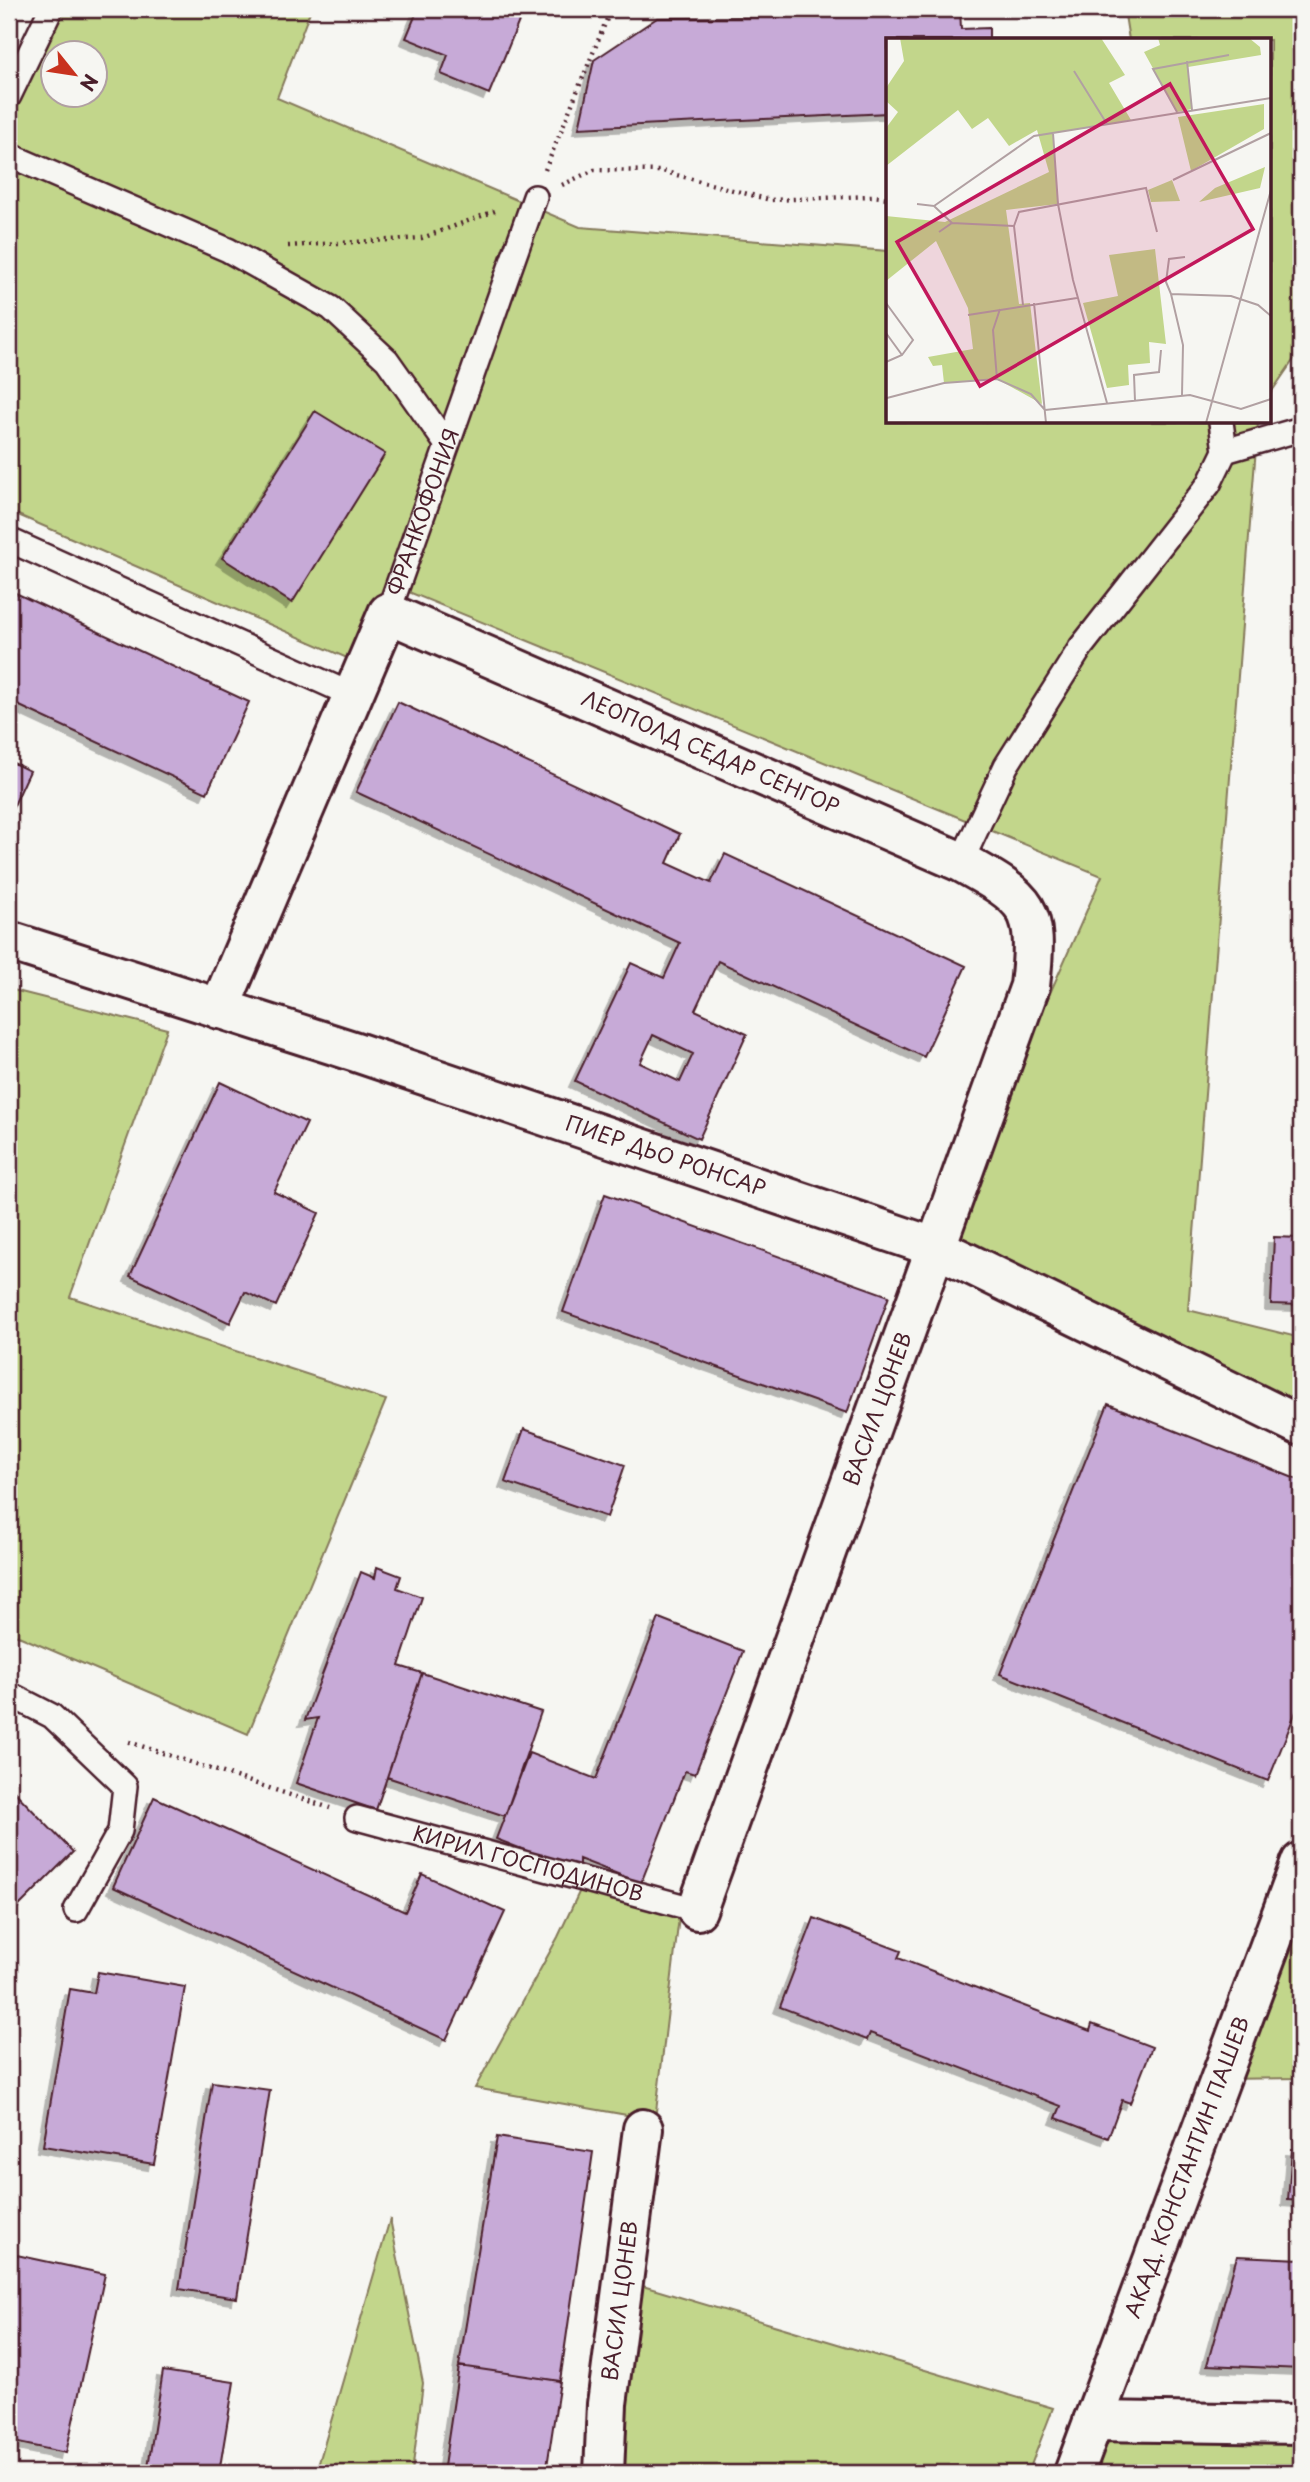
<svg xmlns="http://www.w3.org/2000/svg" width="1310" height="2482" viewBox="0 0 1310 2482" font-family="'Playpen Sans',sans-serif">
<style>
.grass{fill:#c2d68b;stroke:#867a5b;stroke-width:2;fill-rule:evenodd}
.building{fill:#c7aad7;stroke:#4a1f2b;stroke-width:2;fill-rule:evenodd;filter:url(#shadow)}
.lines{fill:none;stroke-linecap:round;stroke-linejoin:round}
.lane-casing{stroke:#4a1f2b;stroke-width:28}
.street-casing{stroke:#4a1f2b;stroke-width:44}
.path{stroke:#4a1f2b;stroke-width:4.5;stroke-dasharray:2 5;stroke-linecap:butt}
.lane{stroke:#f6f6f2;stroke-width:23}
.street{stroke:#f6f6f2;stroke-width:38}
.labels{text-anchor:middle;stroke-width:5;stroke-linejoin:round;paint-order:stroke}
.street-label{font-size:21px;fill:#4a1f2b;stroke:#f6f6f2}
.inset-road{fill:none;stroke:#b1a0a2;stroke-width:2}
.view{fill:#c2185b;fill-opacity:0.15;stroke:#c2185b;stroke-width:3.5}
.inset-edge{fill:none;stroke:#4a1f2b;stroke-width:3.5}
</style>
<defs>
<filter id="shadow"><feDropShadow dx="-6" dy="6" stdDeviation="0" flood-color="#0004"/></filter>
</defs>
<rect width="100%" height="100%" fill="#f6f6f2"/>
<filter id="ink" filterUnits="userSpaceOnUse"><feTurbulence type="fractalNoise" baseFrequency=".0143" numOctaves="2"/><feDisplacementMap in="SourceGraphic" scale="14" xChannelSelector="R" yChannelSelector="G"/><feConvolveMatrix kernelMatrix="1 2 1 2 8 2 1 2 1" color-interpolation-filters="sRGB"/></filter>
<g filter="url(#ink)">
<path class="grass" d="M51,9H311L277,98L580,227L888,251V422H1258L1188,1310L1301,1338V1426L937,1248L1102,876L404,590L370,668L9,511V96ZM52,52H94V94H52Z
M1124,9H1301V349L1270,394V40H1129Z
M9,989L167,1029L70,1297L386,1400L248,1734L9,1632Z
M1301,1862V2078L1220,2079Z
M581,1888L679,1917L655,2120L475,2088L558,1937Z
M390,2219L423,2383L412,2473H316Z
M636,2284L1053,2408L1028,2473H620Z
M1093,2421L1301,2424V2473H1077Z"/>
<path class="building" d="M418,9H524L489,94L441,74L448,55L406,38Z
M870,9H960L961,29L989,28V40H888V113L579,128L594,60L657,18L870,16Z
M315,411L385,454L292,603L222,558Z
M9,590L249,702L207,793L9,701Z
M398,702L680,834L667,863L711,883L725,854L966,966L924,1057L718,961L695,1010L747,1034L699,1139L575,1081L631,963L664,978L680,943L356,792ZM653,1035L693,1054L680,1082L640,1063Z
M9,761L30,771L9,816Z
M220,1082L307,1123L274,1192L319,1213L276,1306L245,1292L230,1323L130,1276Z
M605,1194L889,1296L847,1413L563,1312Z
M1274,1237L1301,1238V1305L1271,1304Z
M1108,1404L1301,1481V1699L1268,1781L1000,1674Z
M524,1429L625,1465L607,1517L505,1482Z
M377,1567L401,1576L397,1588L422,1597L399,1666L422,1673L376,1810L296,1783L318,1718L305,1720L361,1572L375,1578Z
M659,1618L743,1651L695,1774L685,1771L641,1883L579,1859V1871L496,1839L529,1753L596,1779Z
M422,1673L541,1712L505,1816L387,1777Z
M9,1786L73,1852L9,1916Z
M154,1797L405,1912L422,1874L505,1912L446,2040L113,1887Z
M814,1918L901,1951L898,1958L1090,2031L1092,2024L1152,2047L1130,2103L1122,2100L1108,2138L1056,2118L1061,2106L870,2033L867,2040L780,2007Z
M98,1972L185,1987L154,2164L43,2146L70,1989L94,1993Z
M212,2082L270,2090L237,2298L179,2289Z
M497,2137L593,2152L560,2381L459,2366Z
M1292,2149L1301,2150V2201L1288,2200Z
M12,2254L105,2274L66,2453L9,2441V2268Z
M1237,2256L1301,2259V2369L1207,2365Z
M459,2366L560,2381L546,2473H443Z
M163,2371L234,2382L219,2473H147Z"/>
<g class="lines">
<defs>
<g id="lane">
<path d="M9,96L51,9"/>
<path d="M9,155L228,250L331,308L387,360L447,445"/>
<path d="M1225,451L1301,429"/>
<path d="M9,540L352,695"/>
<path id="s1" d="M388,613L535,197"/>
<path d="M961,862L1006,766L1081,647L1209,484L1225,451L1221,422"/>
<path d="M9,1694L52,1716L125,1786L120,1831L76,1910"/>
<path id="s2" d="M357,1818L697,1910"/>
</g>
<g id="street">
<path id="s3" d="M9,941L356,1052L937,1248L1301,1426"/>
<path id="s4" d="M219,1009L388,613L961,862C1030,900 1039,907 1030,986L697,1910"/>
<path d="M1093,2421L1301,2424"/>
<path id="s5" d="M604,2473L607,2404L643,2129"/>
<path id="s6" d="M1074,2473L1301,1862"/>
</g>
</defs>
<use href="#lane" class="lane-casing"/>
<use href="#street" class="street-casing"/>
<path class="path" d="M545,170L611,9
M562,185L594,170L662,171L770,200L872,196L888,198
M288,246L422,238L495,211
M129,1742L330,1808"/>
<use href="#lane" class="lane"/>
<use href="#street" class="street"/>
</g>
</g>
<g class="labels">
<g class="street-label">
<text dy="7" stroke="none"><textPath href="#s1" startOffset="107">ФРАНКОФОНИЯ</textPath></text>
<text dy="7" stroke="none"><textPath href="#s4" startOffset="782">ЛЕОПОЛД СЕДАР СЕНГОР</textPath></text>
<text dy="7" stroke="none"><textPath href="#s3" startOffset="691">ПИЕР ДЬО РОНСАР</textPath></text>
<text transform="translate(878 1409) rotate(-70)" y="7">ВАСИЛ ЦОНЕВ</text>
<text dy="7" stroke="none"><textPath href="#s2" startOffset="177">КИРИЛ ГОСПОДИНОВ</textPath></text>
<text dy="7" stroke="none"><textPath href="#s6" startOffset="326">АКАД. КОНСТАНТИН ПАШЕВ</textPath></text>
<text dy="7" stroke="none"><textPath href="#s5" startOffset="173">ВАСИЛ ЦОНЕВ</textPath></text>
</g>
</g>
<g transform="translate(886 38)">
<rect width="385" height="385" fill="#f6f6f2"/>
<path d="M14,0H215L239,37L223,45L245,82L167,95L172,166L120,172L133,266L144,265L156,366L111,341L58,345L56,327L47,328L42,319L87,311L82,270L50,203L0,243V178L59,184L163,134L151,92L123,108L102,80L86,91L72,72L0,128V90L12,74L0,63V50L18,23ZM272,0H363L374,9L375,17L302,29L306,71L291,74L258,14L274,7ZM378,66V91L305,133L292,79ZM379,129L374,150L313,164L329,150ZM286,142L294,163L265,164L262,152ZM269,211L280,306L263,304L264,325L242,327L243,347L221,350L197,265L232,258L223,217Z" fill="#c2d68b"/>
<path class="inset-road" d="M301,23L306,72M188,33L221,86M291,74L267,31L343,17M167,95L172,166L187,242L221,365M287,142L385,95M31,166L48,168L148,98L385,60M48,168L66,185M53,194L66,185L128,188M299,219L283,221L280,244L285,256L345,258L372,267L385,278M285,256L297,307L296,357M0,265L27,302L16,317L0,324M148,265L160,385M137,267L128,188L133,174L260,150L271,194M82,277L191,260M0,295L16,317M111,341L107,292L114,271M1,360L58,345L111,341L145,356L159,372M249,363L248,337L273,334L275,312M159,372L304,357L355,371L385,361M320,385L385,152"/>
<path class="view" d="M284,46L367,191L94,348L11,204Z"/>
<rect width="385" height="385" class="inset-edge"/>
</g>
<rect width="1310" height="2482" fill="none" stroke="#f6f6f2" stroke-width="35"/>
<rect x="18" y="18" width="1275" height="2447" fill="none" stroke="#4a1f2b" stroke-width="2.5" filter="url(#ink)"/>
<g transform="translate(74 74) rotate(120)"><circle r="33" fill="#f6f6f2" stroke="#b1a0a2" stroke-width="2"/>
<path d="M0-5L12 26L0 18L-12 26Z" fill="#c8321e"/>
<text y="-10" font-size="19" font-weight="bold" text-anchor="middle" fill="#4a1f2b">N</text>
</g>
</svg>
